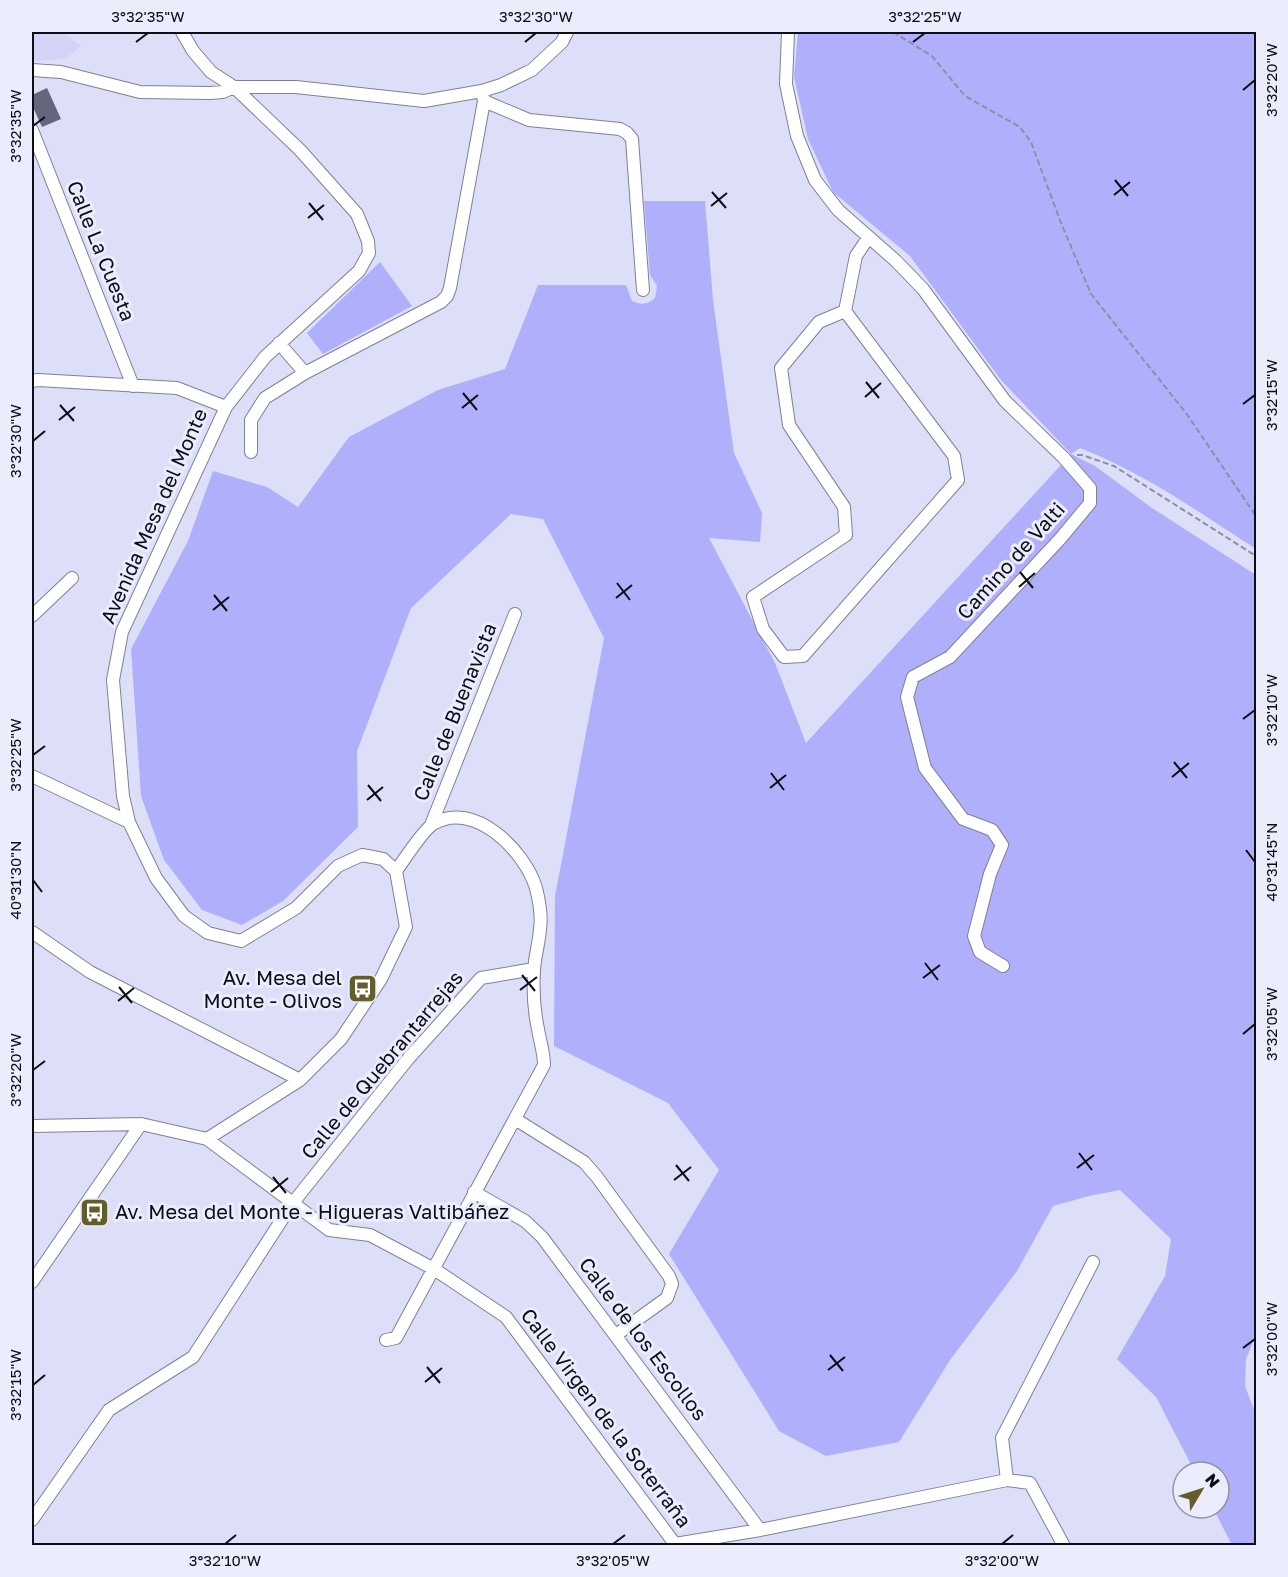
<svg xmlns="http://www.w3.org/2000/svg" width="1288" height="1577" viewBox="0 0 1288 1577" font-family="'Golos Text',sans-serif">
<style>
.built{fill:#d3d4f5}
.green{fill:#afaffc}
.building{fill:#65657c}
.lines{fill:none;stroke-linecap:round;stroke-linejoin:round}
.street-casing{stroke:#7f8097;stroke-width:14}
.path{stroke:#8e8fa2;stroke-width:2;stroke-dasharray:6 3;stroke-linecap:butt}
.street{stroke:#fff;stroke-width:12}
.ticks{fill:none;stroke:#0c0d15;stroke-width:2}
.labels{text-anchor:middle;stroke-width:6;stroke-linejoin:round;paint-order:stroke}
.street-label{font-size:20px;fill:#0c0d15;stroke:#ebecfc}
.poi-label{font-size:20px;fill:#0c0d15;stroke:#ebecfc;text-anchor:end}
.neatline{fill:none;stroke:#0c0d15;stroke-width:2}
.ticks-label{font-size:15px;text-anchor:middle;fill:#0c0d15}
</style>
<rect width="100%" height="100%" fill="#dddef8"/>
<path class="built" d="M32,32H61L81,46L65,59L32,61Z"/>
<path class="green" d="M798,32H1256V549C1199,512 1144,473 1080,448L1071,454L1095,466L1152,508L1256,575V1340L1253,1342L1246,1359L1245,1386L1256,1415V1545H1232L1213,1508H1219V1472H1195L1156,1397L1117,1359L1165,1276L1171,1239L1120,1190L1089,1196L1053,1206L1017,1271L950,1360L899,1442L826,1456L779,1431L669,1254L719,1170L668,1103L554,1046L555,896L604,638L543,519L511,514L411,608L357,751L358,827L283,901L242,925L202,910L164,860L141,796L131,649L188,541L213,471L267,487L298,507L349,437L438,390L505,369L538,285H626L632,301C641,305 647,305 655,298L657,286L650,275L644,201H705L713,300L734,453L762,513L760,542L709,538L775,663L806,743L1071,454L1001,380L910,256L833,192L808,139L794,77Z
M380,262L412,306L323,354L307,333Z"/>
<path class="building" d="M47,88L61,119L42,127L32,105V95Z"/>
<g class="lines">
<defs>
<path id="street" d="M182,32L193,51L211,72L234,87L300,150L357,214L368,241L369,253L359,271L265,357L226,407L122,632L113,680L123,796L129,822L156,878L184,916L208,933L241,941L296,908L338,866L362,855L383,859L396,871L406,927L381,979L341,1039L300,1080L207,1139
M788,32L786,84L797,136L815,180L838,210L896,261L923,289L1005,401L1063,457L1090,488V503L1060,539L950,657L913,677L907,697L925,768L963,819L992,830L1002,845L990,874L974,936L980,952L1003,966
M32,70L61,72L140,92L210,93L223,92L234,87H296L424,101L482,91L501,85L532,70L562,42L567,32
M484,101L529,120L620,129L627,133L632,139L643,290
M32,130L133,386
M845,311L819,322L781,368L789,425L844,507L846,535L753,597L763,629L784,657L803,656L958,480L954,456L845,311L856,256L868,238
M279,343L305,373L441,302L447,296L450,288L484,101L482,91
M32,381L38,380L177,388L226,407
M251,452V420L265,398L305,373
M32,616L72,578
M32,776L129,822
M431,825L515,614
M32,932L90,972L300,1080
M515,1119L584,1162L597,1177L669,1276L672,1284L667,1298L616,1335
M32,1126L141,1124L207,1139L329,1230L370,1235L434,1269L506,1317L675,1544L760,1530L1007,1480L1002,1438L1093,1262
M474,1192L525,1221L542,1237L760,1530
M32,1282L141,1124
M386,1340L396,1338L544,1065C544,1052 540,1042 538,1029C534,1011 533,988 534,970C535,956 539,943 540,929C542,917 539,900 536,888C525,851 474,799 433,824C423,830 404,860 396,871
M1007,1480L1030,1483L1064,1546
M32,1520L109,1410L193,1357L292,1204L408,1059L481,978L534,969"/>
</defs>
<use href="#street" class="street-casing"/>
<path class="path" d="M893,32L932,56L965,96L1020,127L1031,142L1061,223L1091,294L1186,413L1256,516
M1077,455H1082L1114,466L1256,556"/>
<use href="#street" class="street"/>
</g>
<path class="ticks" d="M136,42L148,33M525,42L536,33M913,42L925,33M1243,90L1255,80M33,126L45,117M1115,180L1128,196M712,192L726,208M1114,195L1130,182M309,203L323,220M711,206L727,193M308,218L324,205M866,382L879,398M463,393L477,410M865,397L881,383M1243,404L1255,395M60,405L74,421M462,408L478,395M59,420L75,407M33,441L45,431M1020,572L1033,588M617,583L630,600M1019,587L1035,573M214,595L227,611M616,598L632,585M213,610L229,597M1243,719L1255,710M33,755L45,746M1174,762L1187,778M771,773L784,790M1172,777L1189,763M368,785L381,801M770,788L786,775M367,800L383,787M1246,850L1255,862M33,880L42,892M925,963L938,980M522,975L535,991M923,978L940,965M119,987L132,1003M520,990L537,977M118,1001L134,988M1243,1034L1255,1024M33,1070L45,1061M1079,1153L1092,1170M676,1165L689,1181M1077,1168L1094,1155M273,1177L286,1193M674,1180L691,1167M271,1192L288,1178M1243,1348L1255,1339M830,1355L843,1371M427,1367L440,1383M828,1370L845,1357M425,1382L442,1368M33,1385L45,1375M225,1544L236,1535M613,1544L625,1535M1002,1544L1013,1535"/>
<defs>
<symbol id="bus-square" viewBox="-11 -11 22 22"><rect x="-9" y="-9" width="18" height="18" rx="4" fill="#625d2a" stroke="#ebecfc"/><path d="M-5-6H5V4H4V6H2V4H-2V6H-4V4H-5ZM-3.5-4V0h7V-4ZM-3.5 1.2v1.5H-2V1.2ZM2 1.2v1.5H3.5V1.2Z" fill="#fff"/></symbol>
</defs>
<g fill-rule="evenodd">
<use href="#bus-square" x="346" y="972" width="33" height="33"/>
<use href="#bus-square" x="78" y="1196" width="33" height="33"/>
</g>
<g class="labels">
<g class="street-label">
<text transform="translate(101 251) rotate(68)" y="7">Calle La Cuesta</text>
<text transform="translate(154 516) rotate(-66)" y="7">Avenida Mesa del Monte</text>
<text transform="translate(1011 561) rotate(-48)" y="7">Camino de Valti</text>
<text transform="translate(455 712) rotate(-68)" y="7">Calle de Buenavista</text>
<text transform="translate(382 1065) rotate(-50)" y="7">Calle de Quebrantarrejas</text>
<text transform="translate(643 1339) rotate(53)" y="7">Calle de los Escollos</text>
<text transform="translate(606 1418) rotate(53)" y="7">Calle Virgen de la Soterraña</text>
</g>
<g class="poi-label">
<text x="342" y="985">Av. Mesa del<tspan x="342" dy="23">Monte - Olivos</tspan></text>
<text x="115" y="1219" text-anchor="start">Av. Mesa del Monte - Higueras Valtibáñez</text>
</g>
</g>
<rect width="1288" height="1577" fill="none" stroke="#ebecfc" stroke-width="66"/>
<g transform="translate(1201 1490) rotate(51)"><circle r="28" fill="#ebecfc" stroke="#9293a0" stroke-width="1.5"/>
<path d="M0-4.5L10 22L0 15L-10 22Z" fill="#625d2a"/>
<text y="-9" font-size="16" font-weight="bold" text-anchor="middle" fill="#0c0d15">N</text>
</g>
<rect x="33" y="33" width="1222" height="1511" class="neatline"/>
<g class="ticks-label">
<text x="148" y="22">3°32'35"W</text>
<text x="536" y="22">3°32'30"W</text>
<text x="925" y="22">3°32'25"W</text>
<text transform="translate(1272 80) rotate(-90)" y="5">3°32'20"W</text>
<text transform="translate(16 126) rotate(-90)" y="5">3°32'35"W</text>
<text transform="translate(1272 395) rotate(-90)" y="5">3°32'15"W</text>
<text transform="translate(16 441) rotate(-90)" y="5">3°32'30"W</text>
<text transform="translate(1272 710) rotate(-90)" y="5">3°32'10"W</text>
<text transform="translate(16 755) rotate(-90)" y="5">3°32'25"W</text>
<text transform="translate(1272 862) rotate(-90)" y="5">40°31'45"N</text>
<text transform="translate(16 880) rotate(-90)" y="5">40°31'30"N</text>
<text transform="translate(1272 1024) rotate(-90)" y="5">3°32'05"W</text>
<text transform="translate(16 1070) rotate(-90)" y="5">3°32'20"W</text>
<text transform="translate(1272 1339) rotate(-90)" y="5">3°32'00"W</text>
<text transform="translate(16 1385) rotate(-90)" y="5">3°32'15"W</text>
<text x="225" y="1566">3°32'10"W</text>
<text x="613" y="1566">3°32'05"W</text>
<text x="1002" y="1566">3°32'00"W</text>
</g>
</svg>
